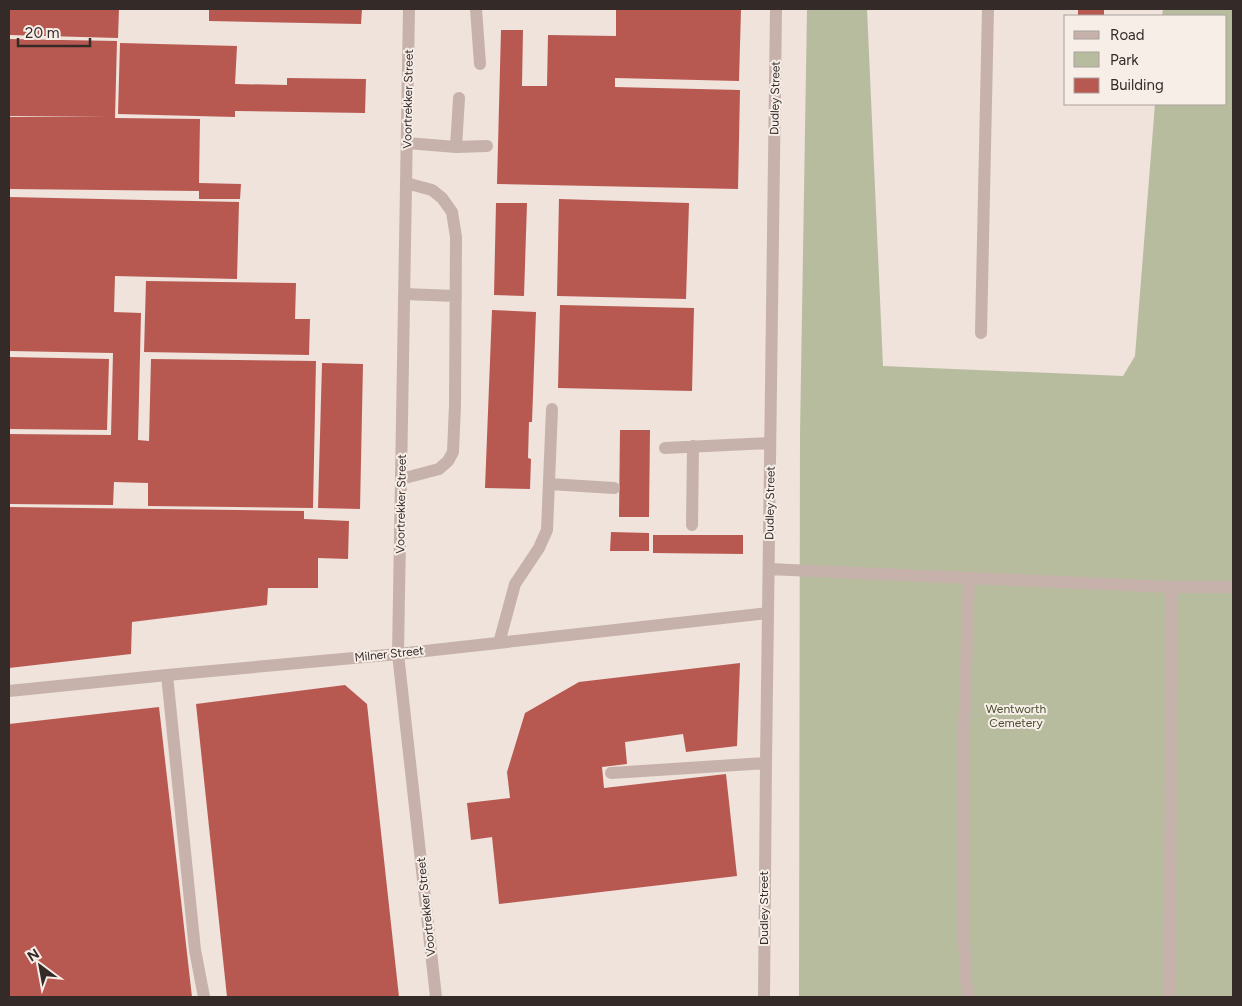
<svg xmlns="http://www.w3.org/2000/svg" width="1242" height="1006" viewBox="0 0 1242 1006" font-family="Figtree,sans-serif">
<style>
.green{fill:#b7bc9e}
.building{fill:#b85951}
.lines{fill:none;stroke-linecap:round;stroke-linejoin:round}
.minor{stroke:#c6b2aa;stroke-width:12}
.labels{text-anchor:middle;stroke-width:4;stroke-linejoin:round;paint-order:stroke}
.street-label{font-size:12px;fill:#342a28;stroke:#f7eee8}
.park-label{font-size:12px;fill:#494f2f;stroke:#f7eee8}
</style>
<rect width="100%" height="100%" fill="#efe3dc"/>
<path class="green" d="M807,9H867L883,366L1123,376L1135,356L1155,104H1226V16H1162L1163,9H1233V997H799L800,435Z"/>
<path class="building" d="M9,9H119L118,38L9,35Z
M209,9H362L361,24L209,21Z
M616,9H741L739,81L615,78V87L740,90L738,189L497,184L501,30H523L522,86H547L548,35L616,36Z
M1078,9H1104V16H1078Z
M9,39L117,41L115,118L200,119L199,183L241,184L240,199H199V191L9,189V117H109L9,116Z
M120,43L237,46L235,84L287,85V78L366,79L365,113L235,111V117L118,114Z
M9,197L239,202L237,279L115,276L114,312L141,313L138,440L149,441L151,359L316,361L313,508L148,506V483L114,482L113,505L9,504V434L111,435L113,353L9,351Z
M559,199L689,203L686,299L557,296Z
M496,203H527L524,296L494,295Z
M146,281L296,283L295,319H310L309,355L144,352Z
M560,305L694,308L692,391L558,388Z
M492,310L536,312L532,422H529L528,458L531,459L530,489L485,488Z
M9,357L109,359L107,430L9,429Z
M322,363L363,364L360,509L318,508Z
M620,430H650L649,517H619Z
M9,507L304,511V519L349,521L348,559L318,558V588H268L267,605L132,622L131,654L9,668Z
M611,532L649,533V551H610Z
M653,535H743V554L653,553Z
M740,663L737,746L686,752L683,734L625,742L627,764L602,767L604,788L726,774L737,876L499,904L492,837L471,840L467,803L598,788L510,798L507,772L525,713L579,682Z
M345,685L367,704L399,997H227L196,704Z
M159,707L192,997H9V724Z"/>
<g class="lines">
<path class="minor" d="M409,9L398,654L436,997
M476,9L480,64
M407,143L456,147L487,146
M456,147L459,98
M404,294L456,296
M981,333L988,9
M665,448L770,443
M401,479L439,469L448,461L453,452L455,405L456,237L452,212L442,198L432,190L406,183
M549,484L614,488
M692,525L693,446
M769,569L1171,587H1233
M969,578L963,759L964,940L966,981L969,997
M499,643L515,584L539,548L547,530L552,409
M167,675L195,950L204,997
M9,691L167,675L398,654L768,613
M611,773L766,763
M764,997L766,763L776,9
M1170,997L1171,587"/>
</g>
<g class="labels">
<g class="street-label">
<text transform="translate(775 98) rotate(-89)" y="4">Dudley Street</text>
<text transform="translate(408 99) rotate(-89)" y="4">Voortrekker Street</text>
<text transform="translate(770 503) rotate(-89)" y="4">Dudley Street</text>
<text transform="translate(401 504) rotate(-89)" y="4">Voortrekker Street</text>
<text transform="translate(389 654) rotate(-6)" y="4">Milner Street</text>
<text transform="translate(426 907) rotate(-96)" y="4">Voortrekker Street</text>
<text transform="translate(764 908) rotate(-90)" y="4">Dudley Street</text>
</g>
<g class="park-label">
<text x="1016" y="713">Wentworth<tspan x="1016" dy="14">Cemetery</tspan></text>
</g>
</g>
<rect width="1242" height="1006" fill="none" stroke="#342a28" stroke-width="20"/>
<rect x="1064" y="15" width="162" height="90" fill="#f7eee8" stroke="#a9a09b"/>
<rect x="1074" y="31" width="25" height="8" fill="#c6b2aa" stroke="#a9a09b"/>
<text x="1110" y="40" font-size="15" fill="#342a28">Road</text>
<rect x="1074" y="52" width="25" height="15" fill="#b7bc9e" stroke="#a9a09b"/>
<text x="1110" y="65" font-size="15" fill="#342a28">Park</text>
<rect x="1074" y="78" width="25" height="15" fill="#b85951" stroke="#a9a09b"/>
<text x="1110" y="90" font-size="15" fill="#342a28">Building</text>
<g transform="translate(40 966) rotate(328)" stroke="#f7eee8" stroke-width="4" paint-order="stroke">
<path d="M0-4L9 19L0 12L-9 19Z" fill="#342a28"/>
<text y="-8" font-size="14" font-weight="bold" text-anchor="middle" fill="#342a28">N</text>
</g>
<path d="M18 38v8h72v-8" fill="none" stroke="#342a28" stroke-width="2.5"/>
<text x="25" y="38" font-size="15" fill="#342a28" stroke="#f7eee8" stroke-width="4" paint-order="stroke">20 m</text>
</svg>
